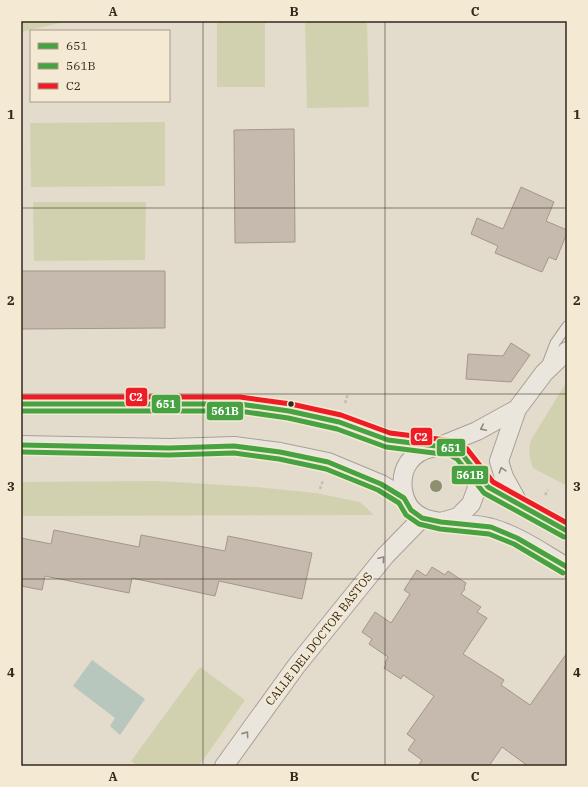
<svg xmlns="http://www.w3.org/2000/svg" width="588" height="787" viewBox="0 0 588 787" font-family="'IBM Plex Serif',serif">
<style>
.green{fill:#d2d1af}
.water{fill:#b8c7bd}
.building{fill:#c6b9ad;stroke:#a3978b}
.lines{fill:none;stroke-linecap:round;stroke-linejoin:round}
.service-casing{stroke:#a8a095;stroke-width:11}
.minor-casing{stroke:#a8a095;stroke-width:20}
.path{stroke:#c3bdb4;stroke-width:2.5;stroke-dasharray:3 2;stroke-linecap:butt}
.service{stroke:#ebe6dd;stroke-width:9}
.minor{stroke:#ebe6dd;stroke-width:18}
.bus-1-casing{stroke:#f4e9d2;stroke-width:8}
.bus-2-casing{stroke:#f4e9d2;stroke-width:8}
.bus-3-casing{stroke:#f4e9d2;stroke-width:8}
.bus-1{stroke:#47a241;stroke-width:5}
.bus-2{stroke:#47a241;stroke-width:5}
.bus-3{stroke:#ee1c25;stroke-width:5}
.tree{fill:#8d8f70}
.oneway{stroke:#90887e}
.grid{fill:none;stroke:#35291e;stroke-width:1;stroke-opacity:0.55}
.bus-dot{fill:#35291e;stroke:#f4e9d2;stroke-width:1.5}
.labels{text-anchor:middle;stroke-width:4;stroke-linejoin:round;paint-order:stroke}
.street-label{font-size:12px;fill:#35291e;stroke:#f4e9d2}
.line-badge{stroke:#f4e9d2;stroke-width:1.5}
.badge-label{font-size:11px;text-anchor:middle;font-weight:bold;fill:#fff}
.neatline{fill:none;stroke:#35291e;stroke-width:1.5}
.grid-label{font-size:13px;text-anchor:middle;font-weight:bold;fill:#35291e}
</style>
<rect width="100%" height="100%" fill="#e3dbcc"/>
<path class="green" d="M21,21H68L21,32Z
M217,21H265V87H217Z
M305,21H367L369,107L307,108Z
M165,122V186L31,187L30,123Z
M33,202H146L145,260L34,261Z
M567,381V486L533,468C529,457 528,451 531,440Z
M158,481L256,487L316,493L360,502L374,515L21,516V482Z
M200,667L245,700L199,766H138L131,761Z"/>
<path class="water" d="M92,660L145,699L120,735L110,726L115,718L73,686Z"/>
<path class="building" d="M294,129L295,242L235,243L234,130Z
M521,187L554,202L546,221L567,230V233L556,260L549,257L542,272L495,253L498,246L471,234L477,218L503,229Z
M21,271H165V328L21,329Z
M511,343L530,355L511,382L466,379L468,354L503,356Z
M54,530L139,547L141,535L225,551L228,536L312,553L302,599L219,581L215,596L132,578L129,593L45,576L42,590L21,586V538L51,544Z
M432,567L445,575L448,571L466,583L464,588L465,589L461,594L481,607L477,612L487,618L463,654L504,680L501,685L530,705L567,653V766H528L502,747L489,766H418L422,760L408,750L415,740L407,734L434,696L403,675L401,679L384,668L386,664L385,663L388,657L369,644L372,639L362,632L375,612L391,623L410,594L404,590L417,570L426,576Z"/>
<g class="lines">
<defs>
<path id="service" d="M547,364L555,343L567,326"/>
<path id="minor" d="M21,404H239L289,411L339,422L388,440L440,446L477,431L517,409L544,373L567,351
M517,409L499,461L504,477L519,504
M21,445L169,448L234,446L280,452L328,462L381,484L404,498
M441,522L458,517L471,504L477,488L474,470
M567,531C548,520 528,509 508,498C502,495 493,491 487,486C475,475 469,456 453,449C446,446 439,446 432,448C411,452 400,469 403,490C409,534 462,518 492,528C519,536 543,553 567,567
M224,766L297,665L385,556L422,518"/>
</defs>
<use href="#service" class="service-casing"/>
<use href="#minor" class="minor-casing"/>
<path class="path" d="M345,403L348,394
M320,489L323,480
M545,495L548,490"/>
<use href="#service" class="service"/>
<use href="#minor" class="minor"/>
<defs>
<path id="bus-1" d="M21,404H239L289,411L339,422L388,440L452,448L462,454L488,487L567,531
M21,445L169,448L234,446L280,452L328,462L381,484L404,498L411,510L422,518L441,522L491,527L517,538L567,567"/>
<path id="bus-2" d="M21,411H239L288,418L337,429L386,447L450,455L457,459L484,493L564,537
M21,452L169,455L234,453L279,459L326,469L378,490L399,503L406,515L419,524L440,529L489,534L514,544L563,573"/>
<path id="bus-3" d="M21,397H240L291,404L341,415L390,433L454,441L467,449L493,482L567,523"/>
</defs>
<use href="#bus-1" class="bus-1-casing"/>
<use href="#bus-2" class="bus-2-casing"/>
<use href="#bus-3" class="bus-3-casing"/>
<use href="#bus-1" class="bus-1"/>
<use href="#bus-2" class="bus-2"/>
<use href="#bus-3" class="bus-3"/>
</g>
<circle class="tree" cx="436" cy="486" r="6"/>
<defs><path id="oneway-chevron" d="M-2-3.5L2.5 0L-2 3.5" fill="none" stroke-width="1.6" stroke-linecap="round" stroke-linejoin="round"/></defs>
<g class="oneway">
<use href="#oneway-chevron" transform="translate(483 428) rotate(154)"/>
<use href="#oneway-chevron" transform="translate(502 470) rotate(-108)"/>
<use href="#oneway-chevron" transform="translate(382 559) rotate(-50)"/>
<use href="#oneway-chevron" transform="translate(246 734) rotate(-55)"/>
</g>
<path class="grid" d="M203,21V766M385,21V766M21,208H567M21,394H567M21,579H567"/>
<circle class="bus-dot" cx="291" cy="404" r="3.5"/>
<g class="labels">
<g class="street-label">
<text transform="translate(319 639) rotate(-52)" y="4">CALLE DEL DOCTOR BASTOS</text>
</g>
</g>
<g class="line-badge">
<rect x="125" y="387" width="23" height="20" rx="4" fill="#ee1c25"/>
<rect x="151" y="394" width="30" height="20" rx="4" fill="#47a241"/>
<rect x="206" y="401" width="38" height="20" rx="4" fill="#47a241"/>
<rect x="410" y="427" width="23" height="19" rx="4" fill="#ee1c25"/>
<rect x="436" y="438" width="30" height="19" rx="4" fill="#47a241"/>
<rect x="451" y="465" width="38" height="20" rx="4" fill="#47a241"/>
</g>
<g class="badge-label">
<text x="136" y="401">C2</text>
<text x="166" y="408">651</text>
<text x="225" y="415">561B</text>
<text x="421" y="441">C2</text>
<text x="451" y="452">651</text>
<text x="470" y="479">561B</text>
</g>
<rect width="588" height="787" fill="none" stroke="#f4e9d2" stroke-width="44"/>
<rect x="30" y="30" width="140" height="72" fill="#f4e9d2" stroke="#a89c8a"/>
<rect x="38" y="43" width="20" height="6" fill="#47a241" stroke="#a89c8a"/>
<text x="66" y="50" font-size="12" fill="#35291e">651</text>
<rect x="38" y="63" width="20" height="6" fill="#47a241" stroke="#a89c8a"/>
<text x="66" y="70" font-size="12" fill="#35291e">561B</text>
<rect x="38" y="83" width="20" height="6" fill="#ee1c25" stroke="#a89c8a"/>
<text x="66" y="90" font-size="12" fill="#35291e">C2</text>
<rect x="22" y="22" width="544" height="743" class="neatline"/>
<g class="grid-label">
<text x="113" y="16">A</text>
<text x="294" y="16">B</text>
<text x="475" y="16">C</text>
<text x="11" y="119">1</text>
<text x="577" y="119">1</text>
<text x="11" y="305">2</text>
<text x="577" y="305">2</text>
<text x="11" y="491">3</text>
<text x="577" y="491">3</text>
<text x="11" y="677">4</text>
<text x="577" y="677">4</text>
<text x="113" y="781">A</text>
<text x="294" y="781">B</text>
<text x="475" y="781">C</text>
</g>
</svg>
